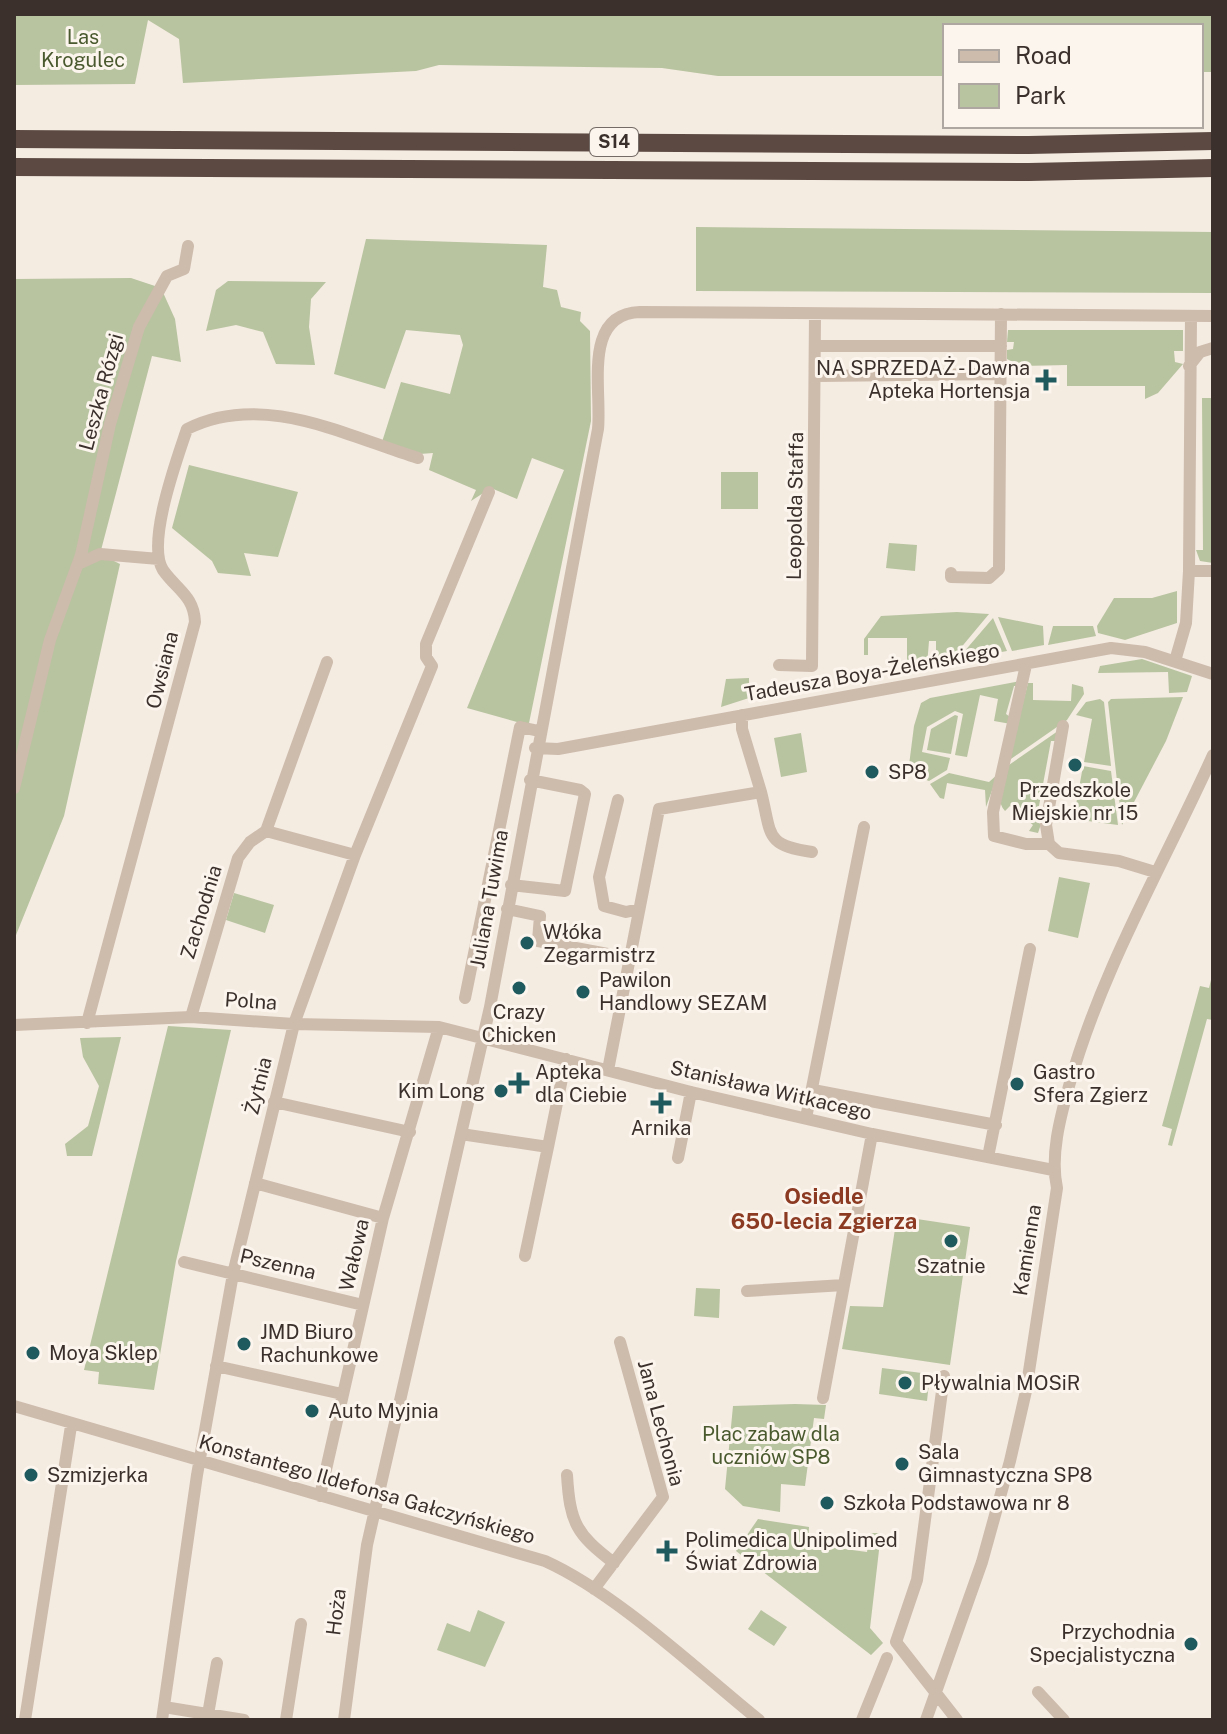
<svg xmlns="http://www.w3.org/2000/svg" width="1227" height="1734" viewBox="0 0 1227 1734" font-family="'Public Sans',sans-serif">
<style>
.green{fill:#b8c4a0}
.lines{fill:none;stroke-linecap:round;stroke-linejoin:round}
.minor{stroke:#cdbbac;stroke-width:12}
.highway{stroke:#5c4a42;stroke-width:18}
.poi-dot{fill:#1f5a5e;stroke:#fbf5ee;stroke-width:3}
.labels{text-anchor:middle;stroke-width:6;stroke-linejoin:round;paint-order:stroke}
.shield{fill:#fbf5ee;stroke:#756b66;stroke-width:2}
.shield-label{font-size:18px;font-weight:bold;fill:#3b302b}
.park-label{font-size:20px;fill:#4a5a2e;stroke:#fbf5ee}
.poi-label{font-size:20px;fill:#3b302b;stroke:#fbf5ee;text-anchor:start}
.street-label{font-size:20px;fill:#3b302b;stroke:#fbf5ee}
.neighbourhood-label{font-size:22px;font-weight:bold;fill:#8c3b22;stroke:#fbf5ee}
</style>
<rect width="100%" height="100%" fill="#f4ebe1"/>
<path class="green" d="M14,14H1213V72H1201V26H945V76H718L662,68L439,65L416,71L183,83L179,39L148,20L135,84L14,85Z
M696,227L1213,232V293L696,291Z
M366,239L547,245L543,287L557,290L561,307L581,312L580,321L590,331L591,421L528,728L517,722L467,708L564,470L532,458L517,499L491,488L471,501L476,490L429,470L433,453L420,454L382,442L401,382L450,394L463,345L460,335L406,330L385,389L334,374Z
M131,278L161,288L175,319L181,362L152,356L100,554L120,564L64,816L14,940V279Z
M228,281L326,282L311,299L309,327L315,365L276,364L263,332L236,325L206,331L216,290Z
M1008,330H1183V351H1174L1175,362L1183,364L1158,393L1145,399V386H1067V365L1021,366L1007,359V350L1013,349L1014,342H1007Z
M1202,398H1213V563L1200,561L1196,550H1203Z
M189,465L298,492L278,557L244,553L251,576L218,573L212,561L172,528Z
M721,472H758V509H721Z
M889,543L917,545L915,571L886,568Z
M1177,591V623L1125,640L1098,633L1097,626L1114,598H1152Z
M957,612L989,614L949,662L936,664V641H929L927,666L907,669V638H868V655H864V639L881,616Z
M998,617L1043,626L1044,645L1012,651Z
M993,618L1007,651L957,660Z
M1053,626H1093L1096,636L1048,645Z
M1142,659L1192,676L1187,692L1169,693L1168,672L1098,673L1100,666Z
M749,678V698L721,707L726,679Z
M1021,681V686H1014L1006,714L1013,719L1011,724L994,721L998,699L980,695L967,757L955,755L963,714L955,711L927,727L922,752L950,758L947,770L929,781L908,773L914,726L921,703L930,698Z
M1028,683H1033V700L1071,701L1072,684L1083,687L1084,694L1067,720L1008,761Z
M1183,697L1166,741L1122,825L1108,702L1111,699Z
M1100,699L1104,702L1111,766L1084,762L1092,719L1076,715L1086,702Z
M955,715L958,716L951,754L927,750L931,729Z
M1058,731L1056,741H1051L1036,822L1041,824L1038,833L1029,831L1033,825L1010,806L1005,811C994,799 1003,782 1006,767Z
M801,733L807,772L781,777L774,738Z
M1083,766L1111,771L1118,825L1058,817V814L1074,816Z
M949,773L989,782L998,774L986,807L985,790L947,783L944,799L940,798L930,784Z
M1059,877L1090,883L1078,938L1048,931Z
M234,893L274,905L265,933L226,920Z
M1213,972V1020L1207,1019L1172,1146L1168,1145L1172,1129L1162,1126L1200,986L1209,988Z
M168,1026L231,1030L176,1261L154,1390L98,1384L99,1372L84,1370Z
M121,1037L92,1156H67L65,1144L88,1126L99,1086L83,1057L80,1038Z
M897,1216L970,1227L950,1365L842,1349L850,1306L883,1307Z
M696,1288L720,1289L719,1318L694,1316Z
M882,1368L930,1374L927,1401L879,1394Z
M795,1404L826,1405L824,1419L814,1418L805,1486L781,1484L780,1512L743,1506L725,1489L733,1406Z
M758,1519L809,1527L808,1544L867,1552L870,1533H881L870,1628L883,1643L871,1655L736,1551Z
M478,1610L505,1622L485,1667L437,1650L447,1623L470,1632Z
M761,1610L787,1627L774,1646L748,1629Z"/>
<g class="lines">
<path class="minor" d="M1191,316L1189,571H1213
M815,346H1001
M1189,366L1200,352L1213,348
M816,376L1001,374
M78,564L100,554L159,559
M951,573V577L989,578L999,569L1001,314
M1175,661L1186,623L1189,571
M779,665L812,666L815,315
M1026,665L993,812L994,836L1026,844H1049L1059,853L1119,861L1155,872
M535,748L558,749L1111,648L1145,652L1213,674
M14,788L50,640L81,555L110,424L139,327L167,276L184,269L188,246
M761,792C772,835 764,845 812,852
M618,800L599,877L604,906L626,912L639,909
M266,831L355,855
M1049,844L1046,825L1063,726
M511,885L565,891L585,794L580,790L530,780
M507,909L540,916L538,941L629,958
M465,998L520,727L539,731
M191,1017L238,858L250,842L266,831L327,662
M87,1023L195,622C194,596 177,590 163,570C146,543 177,459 187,429C262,391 344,435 418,458
M14,1025L191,1017L294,1024L439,1027L691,1092L872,1134L1053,1170
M608,1070L659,809L761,792L742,729V715
M813,1090L996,1125
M274,1102L410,1132
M806,1118L864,827
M461,1134L548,1147L566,1059
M988,1157L1030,949
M678,1158L691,1092
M255,1183L383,1218
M525,1256L548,1147
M184,1262L363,1305
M747,1291L844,1285
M216,1366L342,1394
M944,1376L917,1580L896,1642L957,1720
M823,1398L872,1134
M14,1406L545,1561C616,1593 697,1670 759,1720
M567,1475C570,1523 576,1534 614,1563
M320,1496L383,1218L439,1027
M594,1589L663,1497L620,1342
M1038,1692L1064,1720
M164,1707L244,1720
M25,1720L71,1426
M162,1720L197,1475L233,1274L294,1024L355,855L432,666L426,657V644L489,492
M207,1720L217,1663
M286,1720L301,1624
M344,1720L367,1545L490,1007L598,429C602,389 582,314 640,312L1213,316
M862,1720L887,1658
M926,1720L982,1562L1010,1461L1026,1391L1057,1188C1050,1156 1060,1118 1069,1086C1102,968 1163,866 1213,755"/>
<path class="highway" d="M14,139L1029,145L1213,141
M14,167L1029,172L1213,168"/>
</g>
<g class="poi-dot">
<path d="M1042 368h8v8h8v8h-8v8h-8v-8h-8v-8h8z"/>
<circle cx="1075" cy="765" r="8"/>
<circle cx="872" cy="772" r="8"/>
<circle cx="527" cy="943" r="8"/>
<circle cx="519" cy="988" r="8"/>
<circle cx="583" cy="992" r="8"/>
<path d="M515 1071h8v8h8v8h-8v8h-8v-8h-8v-8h8z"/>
<circle cx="1017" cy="1084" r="8"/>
<circle cx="501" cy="1091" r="8"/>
<path d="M657 1091h8v8h8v8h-8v8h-8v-8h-8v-8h8z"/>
<circle cx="951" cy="1241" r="8"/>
<circle cx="244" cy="1344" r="8"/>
<circle cx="33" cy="1353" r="8"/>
<circle cx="905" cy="1383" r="8"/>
<circle cx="312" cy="1411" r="8"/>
<circle cx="902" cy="1464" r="8"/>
<circle cx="31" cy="1475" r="8"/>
<circle cx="827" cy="1503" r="8"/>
<path d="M663 1539h8v8h8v8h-8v8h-8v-8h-8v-8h8z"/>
<circle cx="1191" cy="1644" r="8"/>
</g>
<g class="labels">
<rect class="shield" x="590" y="128" width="48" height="28" rx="6"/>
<g class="shield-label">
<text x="614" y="148">S14</text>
</g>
<g class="park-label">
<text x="83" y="44">Las<tspan x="83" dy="23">Krogulec</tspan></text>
<text x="771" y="1441">Plac zabaw dla<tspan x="771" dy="23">uczniów SP8</tspan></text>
</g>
<g class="poi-label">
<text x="1030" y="375" text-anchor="end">NA SPRZEDAŻ - Dawna<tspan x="1030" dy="23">Apteka Hortensja</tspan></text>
<text x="888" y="779">SP8</text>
<text x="1075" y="797" text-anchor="middle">Przedszkole<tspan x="1075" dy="23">Miejskie nr 15</tspan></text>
<text x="543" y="939">Włóka<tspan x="543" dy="23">Zegarmistrz</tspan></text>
<text x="599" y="987">Pawilon<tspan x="599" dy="23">Handlowy SEZAM</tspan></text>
<text x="519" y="1019" text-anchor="middle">Crazy<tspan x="519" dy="23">Chicken</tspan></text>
<text x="535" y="1079">Apteka<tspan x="535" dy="23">dla Ciebie</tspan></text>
<text x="1033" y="1079">Gastro<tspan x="1033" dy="23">Sfera Zgierz</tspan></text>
<text x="485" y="1098" text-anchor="end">Kim Long</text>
<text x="661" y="1135" text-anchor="middle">Arnika</text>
<text x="951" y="1273" text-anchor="middle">Szatnie</text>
<text x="260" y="1339">JMD Biuro<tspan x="260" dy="23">Rachunkowe</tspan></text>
<text x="49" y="1360">Moya Sklep</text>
<text x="921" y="1390">Pływalnia MOSiR</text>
<text x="328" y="1418">Auto Myjnia</text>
<text x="918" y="1459">Sala<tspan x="918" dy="23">Gimnastyczna SP8</tspan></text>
<text x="47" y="1482">Szmizjerka</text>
<text x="843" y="1510">Szkoła Podstawowa nr 8</text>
<text x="685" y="1547">Polimedica Unipolimed<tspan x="685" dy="23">Świat Zdrowia</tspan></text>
<text x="1175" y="1639" text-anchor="end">Przychodnia<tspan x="1175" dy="23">Specjalistyczna</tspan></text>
</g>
<g class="street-label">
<text transform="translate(101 392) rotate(-75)" y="7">Leszka Rózgi</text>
<text transform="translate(795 506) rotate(-89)" y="7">Leopolda Staffa</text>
<text transform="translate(162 670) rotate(-76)" y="7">Owsiana</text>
<text transform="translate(872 672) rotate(-10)" y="7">Tadeusza Boya-Żeleńskiego</text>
<text transform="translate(489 899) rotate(-80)" y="7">Juliana Tuwima</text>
<text transform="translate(201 912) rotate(-73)" y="7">Zachodnia</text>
<text transform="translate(251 1001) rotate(4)" y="7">Polna</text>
<text transform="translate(258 1086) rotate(-76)" y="7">Żytnia</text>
<text transform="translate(771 1090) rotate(13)" y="7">Stanisława Witkacego</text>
<text transform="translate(1027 1250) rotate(-81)" y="7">Kamienna</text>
<text transform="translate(354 1255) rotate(-77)" y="7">Wałowa</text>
<text transform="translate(278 1264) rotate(13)" y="7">Pszenna</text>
<text transform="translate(661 1423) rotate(75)" y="7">Jana Lechonia</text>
<text transform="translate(367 1489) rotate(16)" y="7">Konstantego Ildefonsa Gałczyńskiego</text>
<text transform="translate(336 1612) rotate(-83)" y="7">Hoża</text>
</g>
<g class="neighbourhood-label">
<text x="824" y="1204">Osiedle<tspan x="824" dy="25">650-lecia Zgierza</tspan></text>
</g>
</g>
<rect width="1227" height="1734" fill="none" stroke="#3b302b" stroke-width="32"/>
<rect x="943" y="24" width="260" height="104" fill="#fbf5ee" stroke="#aea6a0" stroke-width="2"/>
<rect x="959" y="50" width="40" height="12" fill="#cdbbac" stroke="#aea6a0" stroke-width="2"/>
<text x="1015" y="64" font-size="24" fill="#3b302b">Road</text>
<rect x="959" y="84" width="40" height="24" fill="#b8c4a0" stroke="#aea6a0" stroke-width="2"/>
<text x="1015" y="104" font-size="24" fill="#3b302b">Park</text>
</svg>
